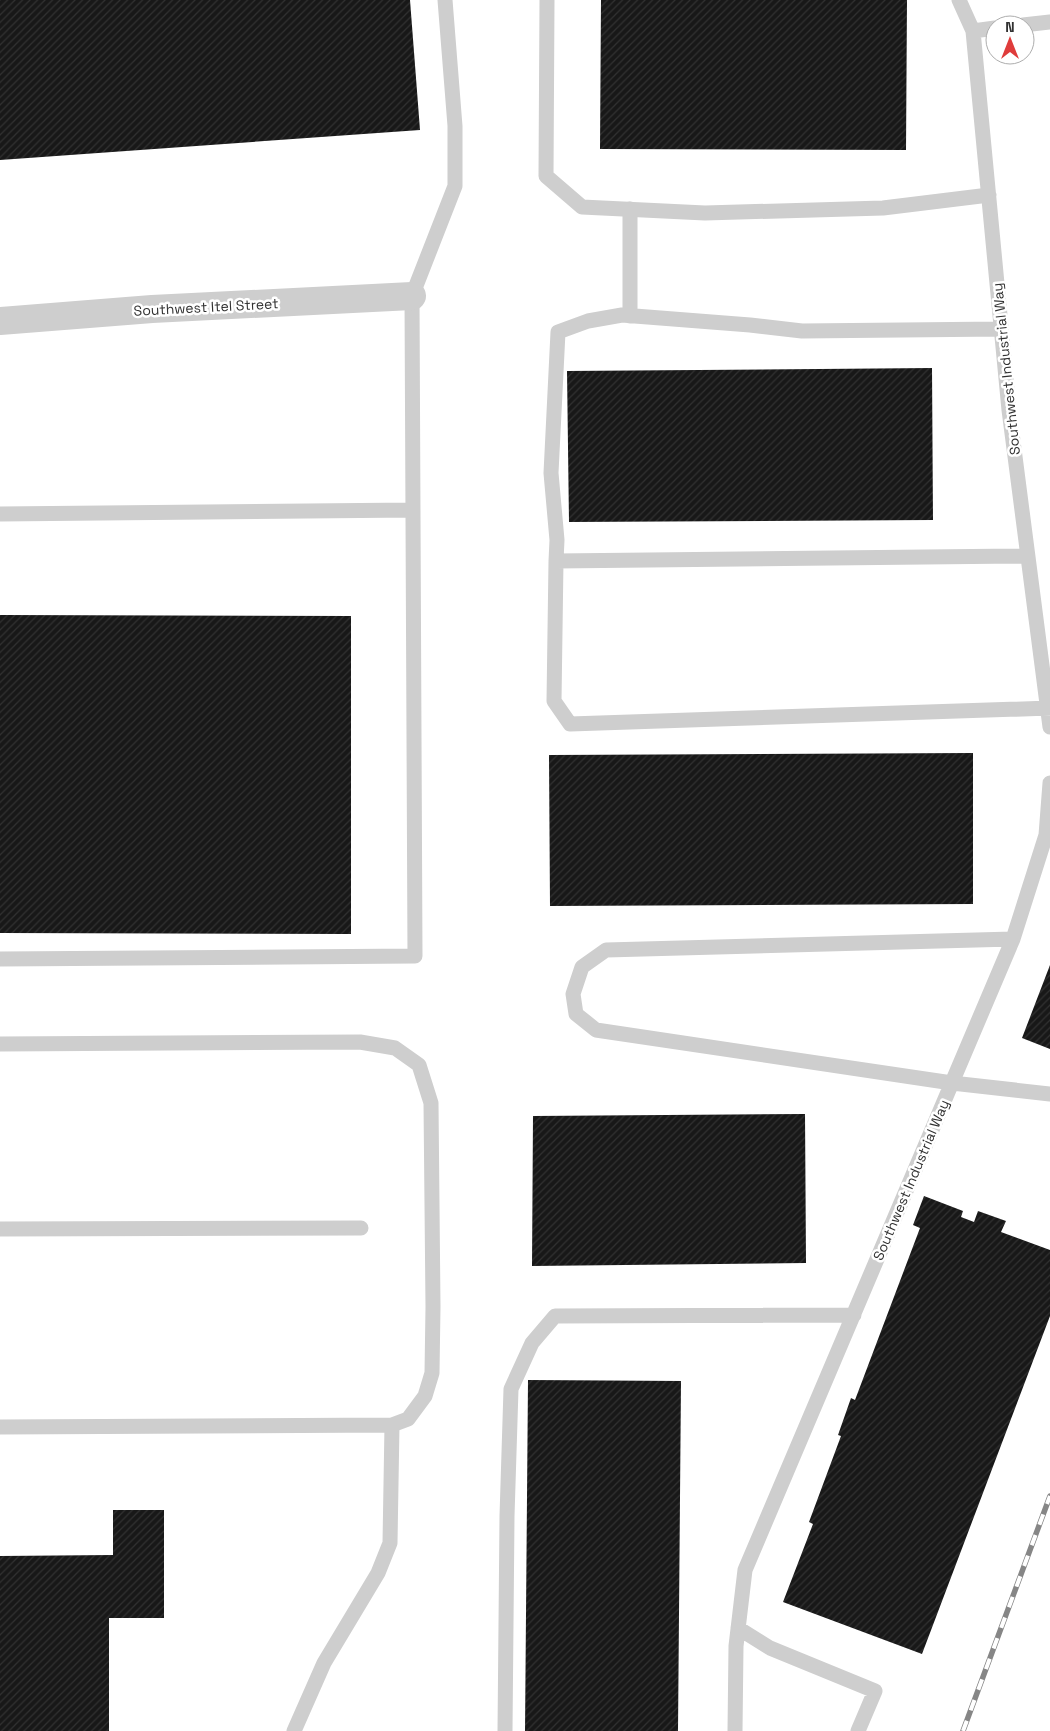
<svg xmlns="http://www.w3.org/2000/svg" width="1050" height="1731" viewBox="0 0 1050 1731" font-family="'Space Grotesk',sans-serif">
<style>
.building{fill:url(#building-hatch)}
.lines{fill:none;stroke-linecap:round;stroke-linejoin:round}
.lane{stroke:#cecece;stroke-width:15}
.street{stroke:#cecece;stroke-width:28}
.rail-casing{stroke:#868686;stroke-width:5.5}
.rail{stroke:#fff;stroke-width:4;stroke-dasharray:11;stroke-linecap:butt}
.labels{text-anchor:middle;stroke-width:5;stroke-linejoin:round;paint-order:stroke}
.street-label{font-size:14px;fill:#313131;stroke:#fff}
</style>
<defs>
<pattern id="building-hatch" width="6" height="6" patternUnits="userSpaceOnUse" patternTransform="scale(1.25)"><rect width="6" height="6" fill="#181818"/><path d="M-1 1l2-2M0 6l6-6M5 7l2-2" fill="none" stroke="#313131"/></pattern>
</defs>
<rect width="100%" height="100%" fill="#fff"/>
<path class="building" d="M0,0H410L420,130L0,160Z
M601,0H907L906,150L600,149Z
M932,368L933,520L569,522L567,371Z
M0,615L351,616V934L0,933Z
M973,753V904L550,906L549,755Z
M1050,965V1049L1022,1038Z
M805,1114L806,1263L532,1266L533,1116Z
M924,1196L963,1211L961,1217L974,1222L978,1211L1006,1221L1001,1232L1050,1250V1316L922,1654L783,1602L813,1524L809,1522L841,1436L838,1435L851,1398L855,1400L920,1228L913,1225Z
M528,1380L681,1381L678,1731H525Z
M113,1510H164V1618H109V1731H0V1556L113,1555Z"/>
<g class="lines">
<path class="lane" d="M547,0L546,176L582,207L705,213L883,208L989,195
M959,0L973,31
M1023,25L1050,22
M995,28L973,31L1009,410L1050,727
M630,209V316
M1001,329L802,331L750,325L622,315L588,321L558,332L551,473L557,540L556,561L1028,556
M0,514L413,510
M556,561L554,701L570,724L1050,708
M1013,939L606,950L582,967L573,994L576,1014L596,1030L952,1083L1050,1094
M0,959L415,956L412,296L455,186V126L445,0
M0,1044L360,1042L395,1048L419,1065L431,1103L433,1307L432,1373L425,1396L408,1419L392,1425L0,1427
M0,1229L361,1228
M738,1628L770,1648L875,1691L858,1731
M294,1731L324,1663L378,1573L390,1543L392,1425
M505,1731L507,1516L511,1389L532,1343L555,1316L854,1315
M735,1731L736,1646L745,1570L1013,939L1046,835L1050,783"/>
<path class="street" d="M0,321L152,309L412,296"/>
<defs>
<path id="rail" d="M963,1731L1050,1496"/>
</defs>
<use href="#rail" class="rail-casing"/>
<use href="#rail" class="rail"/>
</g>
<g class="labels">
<g class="street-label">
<text transform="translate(206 307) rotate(-3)" y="5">Southwest Itel Street</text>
<text transform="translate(1006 369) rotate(-96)" y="5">Southwest Industrial Way</text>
<text transform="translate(911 1180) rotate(-67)" y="5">Southwest Industrial Way</text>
</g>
</g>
<g transform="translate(1010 40)"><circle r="24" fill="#ffffff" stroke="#adadad"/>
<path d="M0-4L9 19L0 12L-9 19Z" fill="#df3c3b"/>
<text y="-8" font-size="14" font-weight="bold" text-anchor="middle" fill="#313131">N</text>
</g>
</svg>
